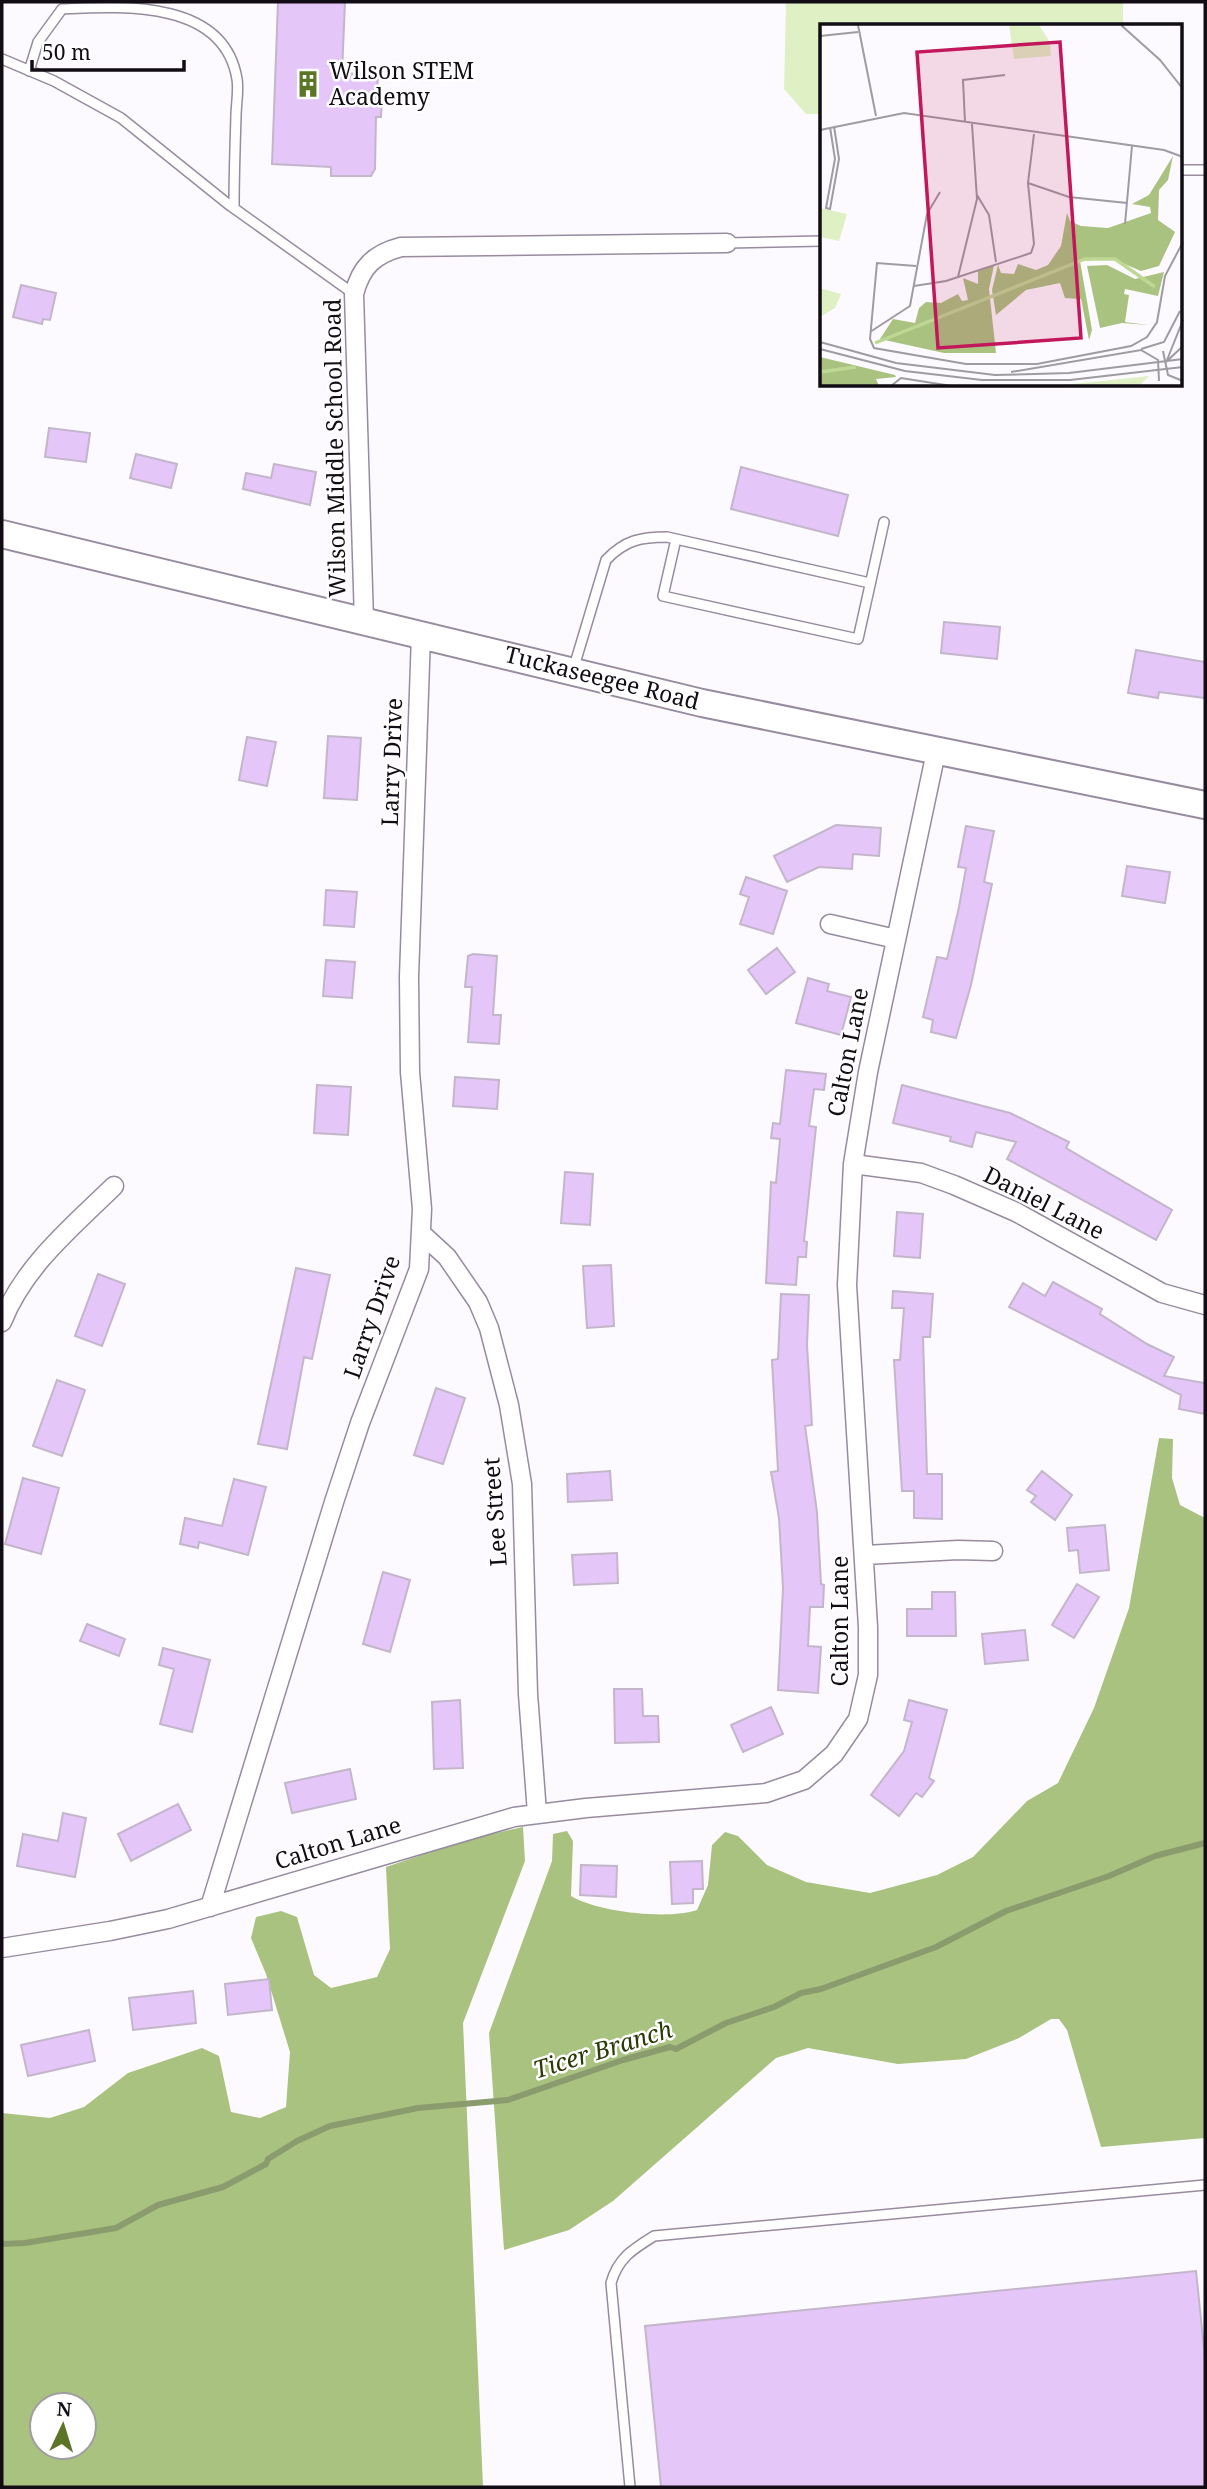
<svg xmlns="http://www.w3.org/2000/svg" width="1207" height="2489" viewBox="0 0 1207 2489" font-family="'Noto Serif',serif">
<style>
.green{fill:#dff0c5}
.forest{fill:#a9c27f;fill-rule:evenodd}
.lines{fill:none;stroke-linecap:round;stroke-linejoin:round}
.stream{stroke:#8a9b6e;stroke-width:6}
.building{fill:#e4c6f8;stroke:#c3b6cb;stroke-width:2}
.lane-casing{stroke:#968b9f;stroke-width:12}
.street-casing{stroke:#968b9f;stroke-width:21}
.secondary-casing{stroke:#968b9f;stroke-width:30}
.lane{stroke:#fff;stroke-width:9}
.street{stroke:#fff;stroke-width:18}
.secondary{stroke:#fff;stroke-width:26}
.labels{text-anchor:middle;stroke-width:5;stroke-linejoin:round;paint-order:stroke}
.poi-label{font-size:23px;fill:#120d15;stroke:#fff;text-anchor:start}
.street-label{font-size:23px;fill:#120d15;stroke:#fff}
.water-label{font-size:24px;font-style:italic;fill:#2a3a06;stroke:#fff}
.inset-river{fill:none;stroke:#bed894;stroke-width:3.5}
.inset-road{fill:none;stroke:#9e9ba1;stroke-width:2}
.view{fill:#c2185b;fill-opacity:0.15;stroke:#c2185b;stroke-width:3.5}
.inset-edge{fill:none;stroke:#120d15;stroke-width:3.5}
</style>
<rect width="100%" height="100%" fill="#fcfafe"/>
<path class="green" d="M786,2H1123V26H822V114H806L784,89Z"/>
<path class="forest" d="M1159,1438L1173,1439L1172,1478L1180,1505L1205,1518V2138L1101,2147L1067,2030L1059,2019H1051L1019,2038L966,2059L898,2064L808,2048L776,2058L613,2201L569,2230L504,2250L489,2033L552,1861L553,1834L567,1831L573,1841L571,1896C597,1912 668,1920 697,1910L708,1885L712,1845L725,1832L738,1836L767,1865L806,1882L870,1893L937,1875L973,1857L1027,1801L1058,1783L1094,1708L1129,1608Z
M523,1827L525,1861L463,2023L483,2487H2V2113L50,2118L84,2107L128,2073L202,2048L219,2056L231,2112L260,2118L286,2107L290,2052L266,1974L251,1938L256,1917L281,1911L297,1917L314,1975L331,1988L377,1977L390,1949L386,1867L469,1839ZM42,2405H84V2447H42Z"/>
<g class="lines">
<path class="stream" d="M2,2244L25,2243L116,2228L158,2205L223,2187L266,2164L268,2159L297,2141L330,2126L418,2108L508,2100L623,2060L670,2047L676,2049L726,2023L774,2007L801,1993L821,1989L936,1947L1006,1911L1109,1876L1155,1856L1205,1843"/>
</g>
<path class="building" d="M278,2H345L342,73L378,75L377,94H382L381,117H376L375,169L371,176H331V167L272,164Z
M21,285L56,293L50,320L43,319L42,324L13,317Z
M49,428L90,433L86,462L45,457Z
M136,454L177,464L171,488L130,478Z
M274,464L316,472L310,505L243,489L246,473L271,478Z
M741,467L848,495L838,536L731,509Z
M944,622L1000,627L997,659L941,653Z
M1136,650L1205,662V698L1159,692L1158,698L1128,693Z
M328,736L361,738L357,800L324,798Z
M247,737L276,742L267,786L239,780Z
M836,825L881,828L879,856L853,854L852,869L819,867L787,882L774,856Z
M966,826L994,831L984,882L992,884L971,985L956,1038L931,1032L933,1020L923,1017L937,957L947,959L959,907L966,868L958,867Z
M1127,866L1170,872L1165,903L1122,896Z
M746,877L787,891L773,934L740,924L749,897L740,894Z
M326,890L357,892L354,927L324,925Z
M777,948L795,972L766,994L748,970Z
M473,954L497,956L493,1015H501L499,1044L468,1042L472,987H465L468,956Z
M326,960L355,962L352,998L323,996Z
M808,978L829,984L827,991L851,997L841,1035L796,1023Z
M786,1070L826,1074L824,1090L814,1089L809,1126L816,1127L804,1241L807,1242L806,1257H798L796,1285L766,1283L771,1182L776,1183L780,1139L771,1138L773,1123L780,1124Z
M455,1077L499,1080L497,1109L453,1106Z
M317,1085L351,1087L348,1135L314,1133Z
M902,1085L1010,1113L1069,1142L1066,1148L1172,1210L1156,1240L1007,1159L1016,1142L976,1132L972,1147L950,1141L951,1137L893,1123Z
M565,1172L593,1174L590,1225L561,1223Z
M897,1212L923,1214L920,1258L894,1256Z
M611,1265L614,1326L587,1328L583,1266Z
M296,1268L330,1275L312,1359L304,1357L287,1449L258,1444Z
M98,1274L125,1284L102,1346L75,1336Z
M1053,1282L1102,1309L1100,1314L1147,1344L1174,1357L1164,1376L1205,1383V1414L1179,1409L1181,1395L1009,1307L1023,1283L1045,1296Z
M893,1291L933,1294L930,1337H923L927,1474H942V1519L914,1518V1491H902L894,1360H900L904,1308H892Z
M781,1294L809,1295L807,1345L812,1425L805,1426L817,1512L821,1584L824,1585L823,1607H810L808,1646L821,1647L818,1693L778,1690L783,1588L779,1518L771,1472L778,1471L772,1360L778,1359Z
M57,1380L85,1390L62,1456L33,1446Z
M436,1388L465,1398L443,1464L414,1455Z
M610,1471L612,1500L568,1502L567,1474Z
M1042,1471L1072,1495L1055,1520L1031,1502L1036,1496L1027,1490Z
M23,1478L59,1488L41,1554L5,1544Z
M234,1479L266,1487L248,1555L199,1542L198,1548L180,1544L185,1518L222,1526Z
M1105,1525L1109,1570L1080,1573L1078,1550L1069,1551L1067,1528Z
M617,1553L618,1583L574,1585L572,1555Z
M383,1572L410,1580L390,1652L363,1644Z
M1077,1584L1099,1597L1074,1638L1052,1625Z
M932,1592H955L956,1636H907V1609H932Z
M87,1624L125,1639L119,1656L80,1641Z
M1025,1630L1028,1660L985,1664L982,1634Z
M163,1648L210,1660L192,1732L160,1724L174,1669L159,1665Z
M614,1689H642L643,1716H658L659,1742L615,1743Z
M460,1700L463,1768L434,1769L432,1702Z
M909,1700L947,1710L929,1778L934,1781L922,1797L916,1793L899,1816L871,1795L904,1751L912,1722L904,1720Z
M771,1707L783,1734L743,1752L731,1725Z
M350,1769L356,1799L292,1813L285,1783Z
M178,1804L191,1830L131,1861L118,1834Z
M63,1813L86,1818L75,1877L17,1866L23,1834L58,1841Z
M702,1861L703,1889H693V1903L672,1904L670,1862Z
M581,1865L617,1866L616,1897L580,1895Z
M269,1979L272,2010L228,2015L225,1984Z
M193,1991L196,2023L133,2030L129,1998Z
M89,2030L95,2061L28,2076L21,2045Z
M1196,2271L1205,2358V2487H661L645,2326Z"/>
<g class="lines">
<defs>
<path id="lane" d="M2,59L54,81L121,118L228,204L354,294
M29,71L38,42L62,9C124,6 224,0 237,79C239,90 236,105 236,116C235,147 234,177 234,207
M1181,170H1205
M727,243L822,241
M676,539L663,596L858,639L884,522
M573,670L606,560C625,540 641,537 667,537L870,583
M630,2487L611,2283C618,2258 633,2249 654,2236L1205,2185"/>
<path id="street" d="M364,621L354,294C361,267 374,254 401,247L727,243
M830,924L896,939
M853,1164L921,1173L954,1185L1016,1212L1162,1293L1205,1305
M422,1234L447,1257L478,1302L489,1328L509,1405L522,1484L528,1694L537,1813
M2,1322C24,1266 72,1227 114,1186
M865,1555L958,1550L993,1551
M210,1907L334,1502L360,1423L419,1269L422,1209L410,1072L409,977L421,635
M2,1948L110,1931L168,1919L514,1817L586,1808L766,1793L804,1780L834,1754L858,1719L868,1675V1627L847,1285L853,1164L868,1072L936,752"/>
<path id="secondary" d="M2,534L702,703L1205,805"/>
</defs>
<use href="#lane" class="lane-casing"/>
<use href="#street" class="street-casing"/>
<use href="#secondary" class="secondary-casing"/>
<use href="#lane" class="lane"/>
<use href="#street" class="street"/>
<use href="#secondary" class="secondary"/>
</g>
<defs>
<symbol id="building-bare" viewBox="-9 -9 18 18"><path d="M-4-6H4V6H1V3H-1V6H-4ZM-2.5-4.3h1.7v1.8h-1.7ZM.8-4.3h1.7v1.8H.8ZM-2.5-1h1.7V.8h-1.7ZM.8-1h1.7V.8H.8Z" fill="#5b7426" stroke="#fff" stroke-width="2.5" paint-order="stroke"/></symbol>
</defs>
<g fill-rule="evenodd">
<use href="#building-bare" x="289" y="65" width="38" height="38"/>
</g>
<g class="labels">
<g class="poi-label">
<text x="329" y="79">Wilson STEM<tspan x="329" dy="26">Academy</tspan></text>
</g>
<g class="street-label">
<text transform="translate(335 448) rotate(-91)" y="8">Wilson Middle School Road</text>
<text transform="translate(602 678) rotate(14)" y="8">Tuckaseegee Road</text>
<text transform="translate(392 762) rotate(-88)" y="8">Larry Drive</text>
<text transform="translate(848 1052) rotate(-79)" y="8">Calton Lane</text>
<text transform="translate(1044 1203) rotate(27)" y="8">Daniel Lane</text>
<text transform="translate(372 1317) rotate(-71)" y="8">Larry Drive</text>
<text transform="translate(495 1512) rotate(-94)" y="8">Lee Street</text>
<text transform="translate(840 1621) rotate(-90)" y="8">Calton Lane</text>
<text transform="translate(338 1843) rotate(-17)" y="8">Calton Lane</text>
</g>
<g class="water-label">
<text transform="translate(603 2050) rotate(-17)" y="8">Ticer Branch</text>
</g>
</g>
<g transform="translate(820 24)">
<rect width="362" height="362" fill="#fcfafe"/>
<path d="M189,1H219L230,18L231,32L194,35ZM0,184L27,190L19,217L0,213ZM0,264L21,270L15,284L0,293ZM329,352L319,362H227L263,359Z" fill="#dff0c5"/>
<path d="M353,132L348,156L339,166L338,196L355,208L339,242L321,247L293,235L260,237L272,306L269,316L261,275L245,274L240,259L206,266L176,291L172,266L178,241L181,249L194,250L198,240L216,246L228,241L241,222L247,189L250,197L261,202L288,204L331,189L330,183L312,180L329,171ZM174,241L169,265L176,329H124L60,315L73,295L95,299L99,284L106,278L121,279L138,270L142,277L148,276L143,254L158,260V247ZM287,241L315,255L344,248L338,272L305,265L304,270L309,271L305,298L328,301L302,299L280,304L267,242ZM0,333L75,351L76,353L56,355L59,362H0Z" fill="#a9c27f"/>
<path class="inset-river" d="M55,319L265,235H295L335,263M0,348L36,343"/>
<path class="inset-road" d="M38,1L56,92M301,1L340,36L363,65M0,12L38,8M145,98L143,56L185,51M10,103L15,135L6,184L10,185L19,135L14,102M0,106L84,89L344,126L363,133M208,159L249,173L307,179M157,171L169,191L176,238M305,200L312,122M96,242L57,239L50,315L54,324L146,340H217L311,322L327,313L337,298L345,252L363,218M138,253L157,175L152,100M94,262L126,257L211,229L214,220L208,159L214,110M50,308L90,282L107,190L120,168M0,318L76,339L175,351L249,349L363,335M0,325L85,347L162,356H250L363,343M321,325L344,318L360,287M343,327L348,351L363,357M347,336L363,296M346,338L363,322M191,348L321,326L338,336L339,357M71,362L81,354L132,362"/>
<path class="view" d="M240,18L261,314L118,324L97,28Z"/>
<rect width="362" height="362" class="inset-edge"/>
</g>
<rect width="1207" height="2489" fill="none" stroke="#120d15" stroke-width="7"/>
<g transform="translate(63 2426) rotate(4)"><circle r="33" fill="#ffffff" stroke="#a09ea1" stroke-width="2"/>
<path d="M0-5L12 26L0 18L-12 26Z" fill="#5b7426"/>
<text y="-10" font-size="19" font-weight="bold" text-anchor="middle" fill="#120d15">N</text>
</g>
<path d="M32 60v10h152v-10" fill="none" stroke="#120d15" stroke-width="3.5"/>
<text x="42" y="60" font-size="21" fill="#120d15" stroke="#ffffff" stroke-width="5" paint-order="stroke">50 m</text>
</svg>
